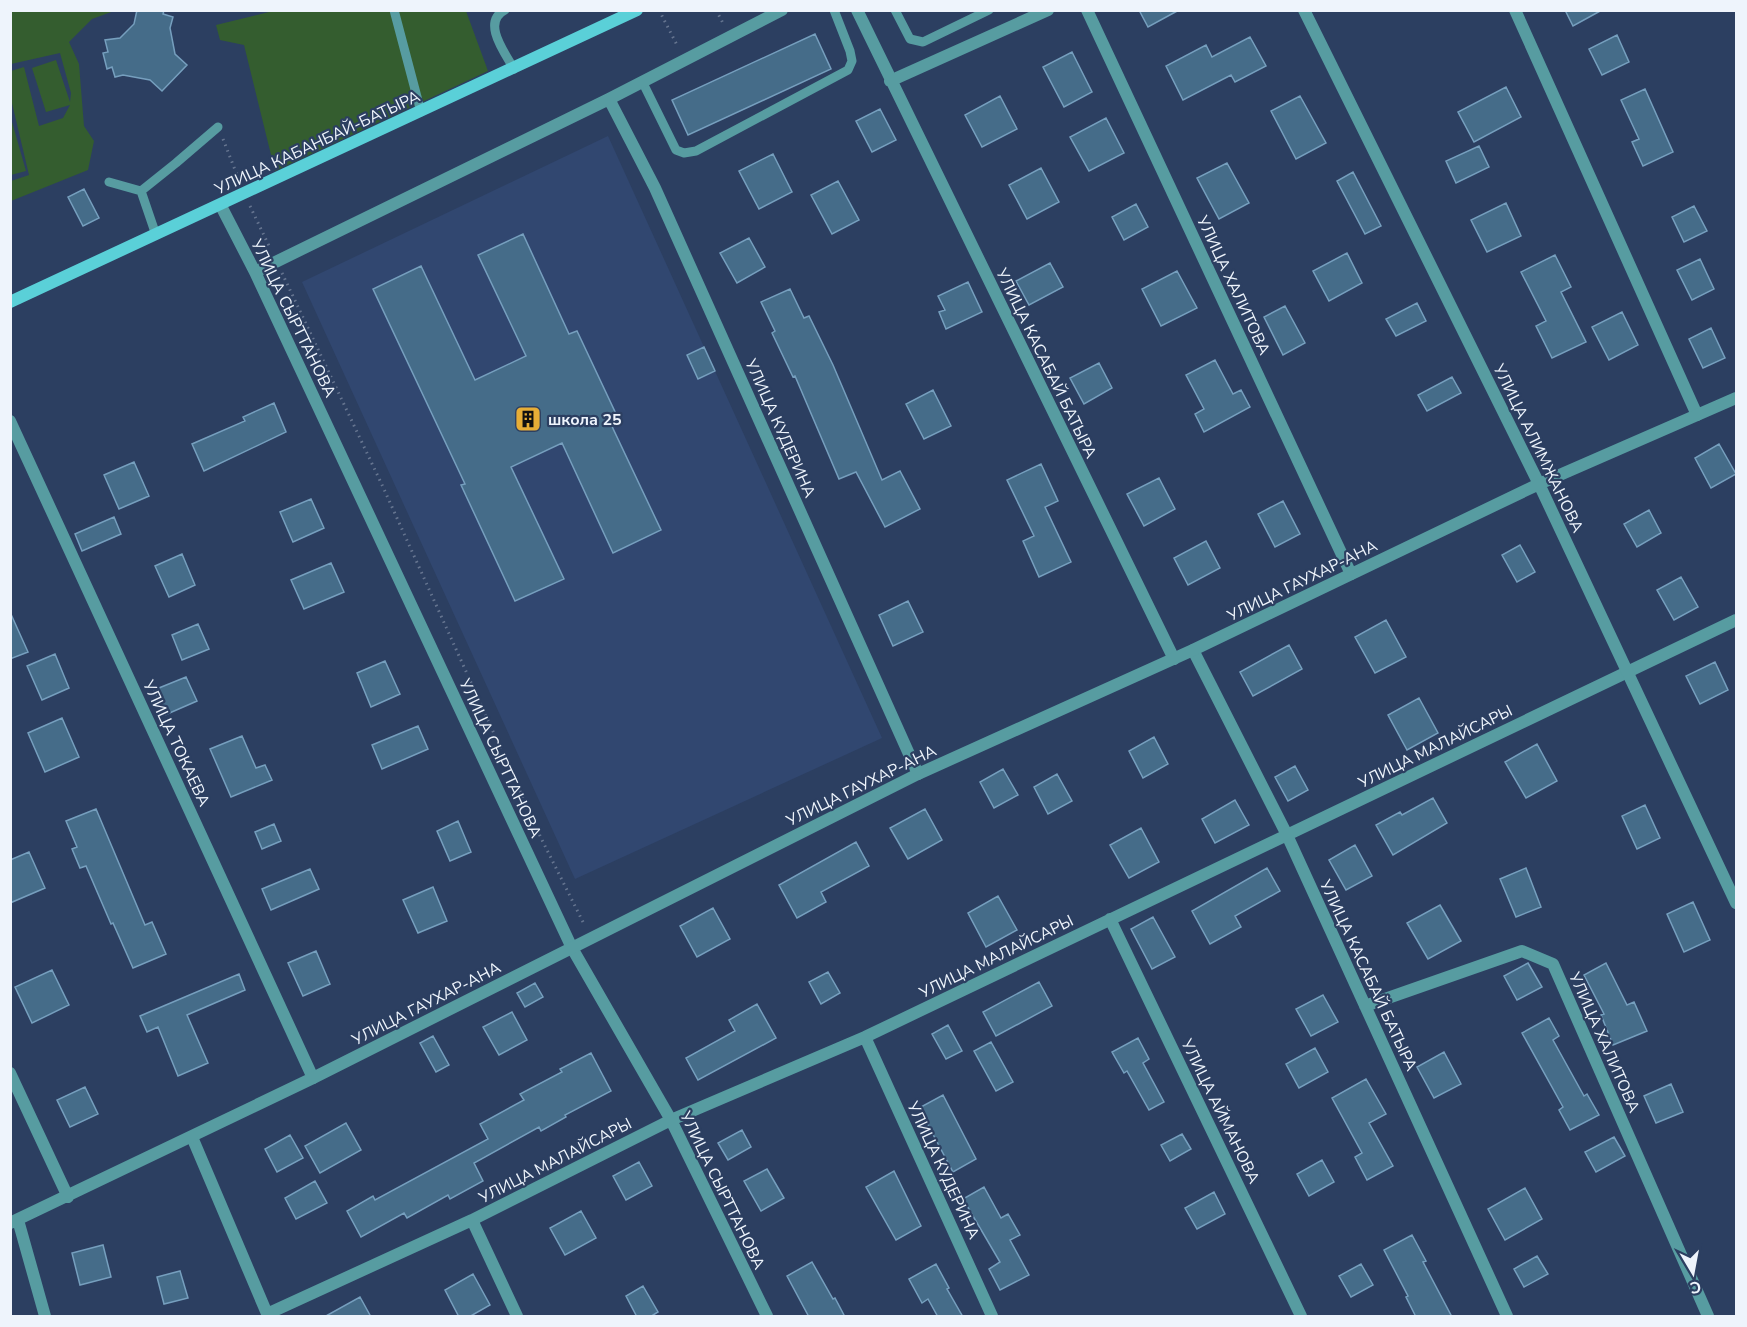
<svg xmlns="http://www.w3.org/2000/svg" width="1747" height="1327" viewBox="0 0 1747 1327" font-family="'Nunito Sans',sans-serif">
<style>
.built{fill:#314770}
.green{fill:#345d2f}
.building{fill:#456c89;stroke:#769fbe;stroke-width:1.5}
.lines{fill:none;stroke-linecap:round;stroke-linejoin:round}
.path{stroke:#667590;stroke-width:3;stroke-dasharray:1.5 4.5;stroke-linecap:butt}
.service{stroke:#579ca1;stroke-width:9}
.minor{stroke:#579ca1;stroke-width:12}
.tertiary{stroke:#579ca1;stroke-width:12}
.secondary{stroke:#5ad0d8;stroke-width:12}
.labels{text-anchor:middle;stroke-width:4.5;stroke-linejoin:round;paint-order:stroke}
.street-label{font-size:16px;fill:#eef4fc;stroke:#2c3f61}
.poi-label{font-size:16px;font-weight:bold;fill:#eef4fc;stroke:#2c3f61;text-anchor:start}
</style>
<rect width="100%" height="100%" fill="#2c3f61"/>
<path class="built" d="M608,136L882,738L575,879L302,282Z"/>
<path class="green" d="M11,10L114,11L92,19L69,42L79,64L84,126L94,141L88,170L11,201V181L29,175L11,99V71L24,67L39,126L63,118L70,105L46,112L32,68L56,60L70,102L71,93L60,53L11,64Z
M277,10L466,11L488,71L275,171L244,45L220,40L216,25Z
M10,115L26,171L11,175H10Z"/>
<path class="building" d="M137,10H164L163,14L173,17L170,28L175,54L187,65L162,91L150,80L123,75L115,77L112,67L107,69L103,53L108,52L105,40L120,38L134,24Z
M1139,10H1179L1148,27Z
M1565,10H1602L1573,26Z
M815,34L831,69L688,135L672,100Z
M1617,35L1629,62L1602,75L1589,49Z
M1250,37L1266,66L1235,82L1231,75L1183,100L1166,66L1206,45L1212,57Z
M1072,52L1092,92L1064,107L1043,67Z
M1506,87L1521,117L1474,142L1458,112Z
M1645,89L1673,152L1643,166L1632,142L1639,139L1621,100Z
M1000,96L1017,129L982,147L965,115Z
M1300,96L1326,143L1296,159L1271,111Z
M880,109L896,140L872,152L856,121Z
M1106,118L1124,153L1089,171L1070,137Z
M1479,146L1489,167L1456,183L1446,161Z
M773,154L792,192L759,209L739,171Z
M1227,163L1249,203L1219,219L1197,178Z
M1041,168L1059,202L1027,219L1009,185Z
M1353,172L1381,226L1365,234L1337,181Z
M838,181L859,220L832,234L811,195Z
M84,189L99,218L83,226L68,197Z
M1506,203L1521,236L1487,252L1471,220Z
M1136,204L1148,227L1124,240L1112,217Z
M1694,206L1707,231L1684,242L1672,217Z
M523,234L569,334L577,331L617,416L609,420L661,530L613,553L562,443L511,467L564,579L515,601L461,485L465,484L373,289L421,266L475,380L526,356L478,255Z
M749,238L765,267L737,283L720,253Z
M1347,253L1362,283L1329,301L1313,271Z
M1555,255L1571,287L1561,292L1586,342L1552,358L1536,326L1546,321L1521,272Z
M1700,259L1714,289L1692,300L1677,270Z
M1050,263L1063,287L1029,305L1016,281Z
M1177,271L1197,308L1161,326L1142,289Z
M968,282L982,312L946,329L939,312L945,310L938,296Z
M790,289L804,318L809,316L833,365L882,480L900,471L920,509L885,527L856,472L839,479L795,376L793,377L772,333L775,331L761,302Z
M1417,303L1426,321L1396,336L1386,319Z
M1285,306L1305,343L1283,355L1264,317Z
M1622,312L1638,345L1609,360L1592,327Z
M1711,328L1725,358L1703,368L1689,339Z
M704,347L715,371L698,379L687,355Z
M1215,360L1233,394L1241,390L1250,407L1204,432L1195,414L1204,409L1186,375Z
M1099,363L1112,388L1084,404L1070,378Z
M1452,377L1461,393L1427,411L1418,395Z
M933,390L951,426L924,439L906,404Z
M274,403L286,432L204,471L192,444L245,421L243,417Z
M1719,444L1736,474L1711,488L1695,458Z
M134,462L149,496L119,509L104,475Z
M1041,464L1058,501L1045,507L1071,562L1039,577L1023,541L1034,536L1007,480Z
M1159,478L1175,509L1144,526L1127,494Z
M311,499L324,528L293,542L280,512Z
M1283,501L1300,534L1275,547L1258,514Z
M1649,510L1661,533L1637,547L1624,524Z
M114,517L121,534L82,551L75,534Z
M1206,541L1220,568L1188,585L1174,558Z
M1520,545L1535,572L1517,582L1502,555Z
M182,554L195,585L169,597L155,566Z
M331,563L344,592L304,609L291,580Z
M1681,577L1698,607L1674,620L1657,590Z
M908,601L923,632L893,646L879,615Z
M10,612L28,652L10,659Z
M1386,620L1406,657L1375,673L1355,637Z
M198,624L209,649L182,660L172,635Z
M1289,645L1302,669L1253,696L1240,672Z
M55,654L69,688L42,700L27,666Z
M385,661L400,694L371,707L357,673Z
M1715,662L1728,690L1700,704L1686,676Z
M186,677L197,701L165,715L154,690Z
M1419,698L1438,733L1407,750L1388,715Z
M62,718L79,757L45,772L28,733Z
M418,726L428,749L382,769L372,745Z
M242,736L256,768L265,765L272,780L231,797L210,749Z
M1154,737L1168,764L1143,778L1129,751Z
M1537,744L1557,781L1526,798L1505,762Z
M1295,766L1308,790L1288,801L1275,777Z
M1003,769L1018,795L994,808L980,782Z
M1057,774L1072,801L1048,814L1034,787Z
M1433,798L1447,823L1393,855L1376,825L1400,812L1402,815Z
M1235,800L1249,825L1215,843L1202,819Z
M1645,805L1660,838L1637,849L1622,816Z
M96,809L145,925L152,922L166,954L133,968L113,923L111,924L86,866L80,868L72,849L77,847L66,821Z
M925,809L942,840L908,859L890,828Z
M458,821L471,852L450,861L437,831Z
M274,824L281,841L262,849L255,832Z
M1141,828L1159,862L1129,878L1110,845Z
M856,842L869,866L821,892L826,902L797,918L779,885Z
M1355,845L1372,876L1346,890L1329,860Z
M29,852L45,888L10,903V860Z
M1267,868L1280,891L1235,916L1241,927L1210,944L1192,911Z
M1526,868L1541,907L1516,917L1500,879Z
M310,869L319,889L271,910L262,889Z
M433,887L447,921L418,933L403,900Z
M998,896L1017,930L986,947L968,913Z
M1693,902L1710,940L1684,952L1667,914Z
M1440,905L1461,941L1428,959L1407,923Z
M713,908L730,939L697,957L680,926Z
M1153,917L1175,957L1152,969L1131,929Z
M316,951L330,984L303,996L288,963Z
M1528,963L1542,987L1517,1000L1504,976Z
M1606,963L1627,1005L1634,1002L1647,1031L1613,1045L1601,1015L1604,1014L1584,975Z
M52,970L69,1005L32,1023L15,987Z
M828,972L840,993L821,1004L809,982Z
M239,974L245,990L187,1015L208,1063L178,1076L158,1027L147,1032L140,1016Z
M1039,982L1052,1006L996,1036L983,1012Z
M535,983L543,997L525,1007L517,993Z
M1323,995L1338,1022L1311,1036L1296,1009Z
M757,1004L776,1038L698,1080L686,1058L735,1031L729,1020Z
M512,1012L527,1040L499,1055L483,1027Z
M1549,1018L1559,1036L1553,1040L1584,1096L1587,1094L1599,1115L1570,1130L1559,1110L1563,1107L1522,1033Z
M948,1025L962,1051L946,1059L932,1034Z
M433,1036L449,1065L436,1072L420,1043Z
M1138,1038L1149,1059L1143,1063L1164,1102L1149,1110L1127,1071L1124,1073L1112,1052Z
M991,1042L1013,1082L996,1091L974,1051Z
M1315,1048L1328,1072L1299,1088L1286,1064Z
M1444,1052L1461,1084L1434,1098L1417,1067Z
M591,1053L611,1091L565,1115L566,1117L541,1131L539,1127L474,1163L483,1181L450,1199L448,1195L407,1218L404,1213L361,1237L347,1211L373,1196L375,1200L488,1139L480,1124L524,1100L520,1094L562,1072L560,1069Z
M1366,1079L1386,1114L1369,1123L1393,1166L1367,1180L1355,1157L1362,1153L1332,1098Z
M1671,1084L1683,1112L1656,1123L1644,1096Z
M85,1087L98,1114L70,1127L57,1100Z
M943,1095L976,1159L953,1172L919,1108Z
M346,1123L361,1150L320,1173L305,1146Z
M742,1130L751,1147L728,1160L718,1143Z
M1182,1134L1191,1149L1170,1161L1161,1145Z
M290,1135L303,1158L277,1172L265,1149Z
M1614,1137L1625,1156L1596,1172L1585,1152Z
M1322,1160L1334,1182L1309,1196L1297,1174Z
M639,1162L652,1186L626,1200L613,1176Z
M767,1169L784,1198L761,1211L744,1181Z
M894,1171L921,1226L896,1240L866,1187Z
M315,1181L327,1203L296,1219L285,1198Z
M984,1187L1001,1218L1008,1214L1020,1235L1010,1240L1029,1275L1000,1290L989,1269L1000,1262L963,1199Z
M1525,1188L1542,1219L1505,1240L1488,1209Z
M1214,1192L1225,1214L1197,1229L1185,1208Z
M581,1211L596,1238L565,1255L550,1228Z
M1412,1235L1426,1261L1423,1262L1452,1317H1416L1406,1297L1408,1296L1384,1250Z
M103,1245L111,1277L80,1285L72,1253Z
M1537,1256L1548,1274L1524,1287L1514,1269Z
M812,1262L833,1299L835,1298L845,1317H809L787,1276Z
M936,1264L949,1288L947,1289L963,1317H938L928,1299L922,1303L909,1279Z
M1361,1264L1373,1285L1351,1297L1339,1276Z
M180,1271L188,1298L164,1304L157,1277Z
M473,1274L490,1305L469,1317H459L445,1290Z
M643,1286L658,1312L650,1317H637L626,1296Z
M360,1297L371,1317H324Z"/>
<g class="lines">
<path class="path" d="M659,10L678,47
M716,10L724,25
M223,139L239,180
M250,206L270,248
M282,273L383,487L541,838L585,926"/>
<path class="service" d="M394,10L421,112
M505,10C481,22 505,53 514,69
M895,10L910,39L923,42L989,10
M642,81L676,150L684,153L696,151L848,70L852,61L850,51L834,10
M109,182L141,191L156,235
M141,191L176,163L218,127"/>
<path class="minor" d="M857,10L1174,659
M1087,10L1351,574
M1515,10L1697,415
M890,81L1048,10
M609,99L655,188L918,774
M221,206L255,272L572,948L671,1120L767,1316
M255,272L609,99L782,10
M10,421L313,1078
M1193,650L1287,835L1507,1316
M1110,919L1301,1316
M1365,1006L1522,951L1553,964L1708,1316
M865,1037L992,1316
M192,1137L268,1316
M472,1220L517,1316
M267,1314L472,1220L671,1120L865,1037L1736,620"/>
<path class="tertiary" d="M1304,10L1539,484L1736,903
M10,1073L68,1197
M18,1220L45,1316
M10,1223L313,1078L918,774L1193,650L1539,484L1736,398"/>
<path class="secondary" d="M10,302L637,10"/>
</g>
<defs>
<symbol id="building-square" viewBox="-11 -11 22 22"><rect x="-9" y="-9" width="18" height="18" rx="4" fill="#e6ad36" stroke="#2c3f61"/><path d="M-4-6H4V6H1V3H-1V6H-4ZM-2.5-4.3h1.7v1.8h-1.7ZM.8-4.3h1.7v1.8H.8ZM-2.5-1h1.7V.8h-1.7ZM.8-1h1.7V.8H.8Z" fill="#111"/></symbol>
</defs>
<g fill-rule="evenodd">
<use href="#building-square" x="513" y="404" width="30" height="30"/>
</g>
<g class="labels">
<g class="street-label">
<text transform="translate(317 142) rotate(-25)" y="6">УЛИЦА КАБАНБАЙ-БАТЫРА</text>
<text transform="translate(1234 285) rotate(65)" y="6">УЛИЦА ХАЛИТОВА</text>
<text transform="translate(294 318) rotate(64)" y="6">УЛИЦА СЫРТТАНОВА</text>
<text transform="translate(1047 363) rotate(64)" y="6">УЛИЦА КАСАБАЙ БАТЫРА</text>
<text transform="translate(781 428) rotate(66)" y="6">УЛИЦА КУДЕРИНА</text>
<text transform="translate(1539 448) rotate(64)" y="6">УЛИЦА АЛИМЖАНОВА</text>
<text transform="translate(1302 580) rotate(-26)" y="6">УЛИЦА ГАУХАР-АНА</text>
<text transform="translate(177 743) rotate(65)" y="6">УЛИЦА ТОКАЕВА</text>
<text transform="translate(1435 746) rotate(-26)" y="6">УЛИЦА МАЛАЙСАРЫ</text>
<text transform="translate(501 758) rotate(65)" y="6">УЛИЦА СЫРТТАНОВА</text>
<text transform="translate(861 785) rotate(-26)" y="6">УЛИЦА ГАУХАР-АНА</text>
<text transform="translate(996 956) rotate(-26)" y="6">УЛИЦА МАЛАЙСАРЫ</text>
<text transform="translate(1369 975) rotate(65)" y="6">УЛИЦА КАСАБАЙ БАТЫРА</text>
<text transform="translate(426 1003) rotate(-27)" y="6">УЛИЦА ГАУХАР-АНА</text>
<text transform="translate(1605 1042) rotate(66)" y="6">УЛИЦА ХАЛИТОВА</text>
<text transform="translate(1221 1111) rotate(64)" y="6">УЛИЦА АЙМАНОВА</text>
<text transform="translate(555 1160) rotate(-27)" y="6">УЛИЦА МАЛАЙСАРЫ</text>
<text transform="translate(944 1170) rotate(65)" y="6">УЛИЦА КУДЕРИНА</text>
<text transform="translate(723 1190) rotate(64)" y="6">УЛИЦА СЫРТТАНОВА</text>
</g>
<g class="poi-label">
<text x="548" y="425">школа 25</text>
</g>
</g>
<rect width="1747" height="1327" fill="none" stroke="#eef4fc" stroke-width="24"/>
<g transform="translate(1693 1273) rotate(170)" stroke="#2c3f61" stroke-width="4.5" paint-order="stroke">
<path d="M0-4.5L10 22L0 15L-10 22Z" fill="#eef4fc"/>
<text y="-9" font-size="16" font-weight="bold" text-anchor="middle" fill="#eef4fc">С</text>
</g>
</svg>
